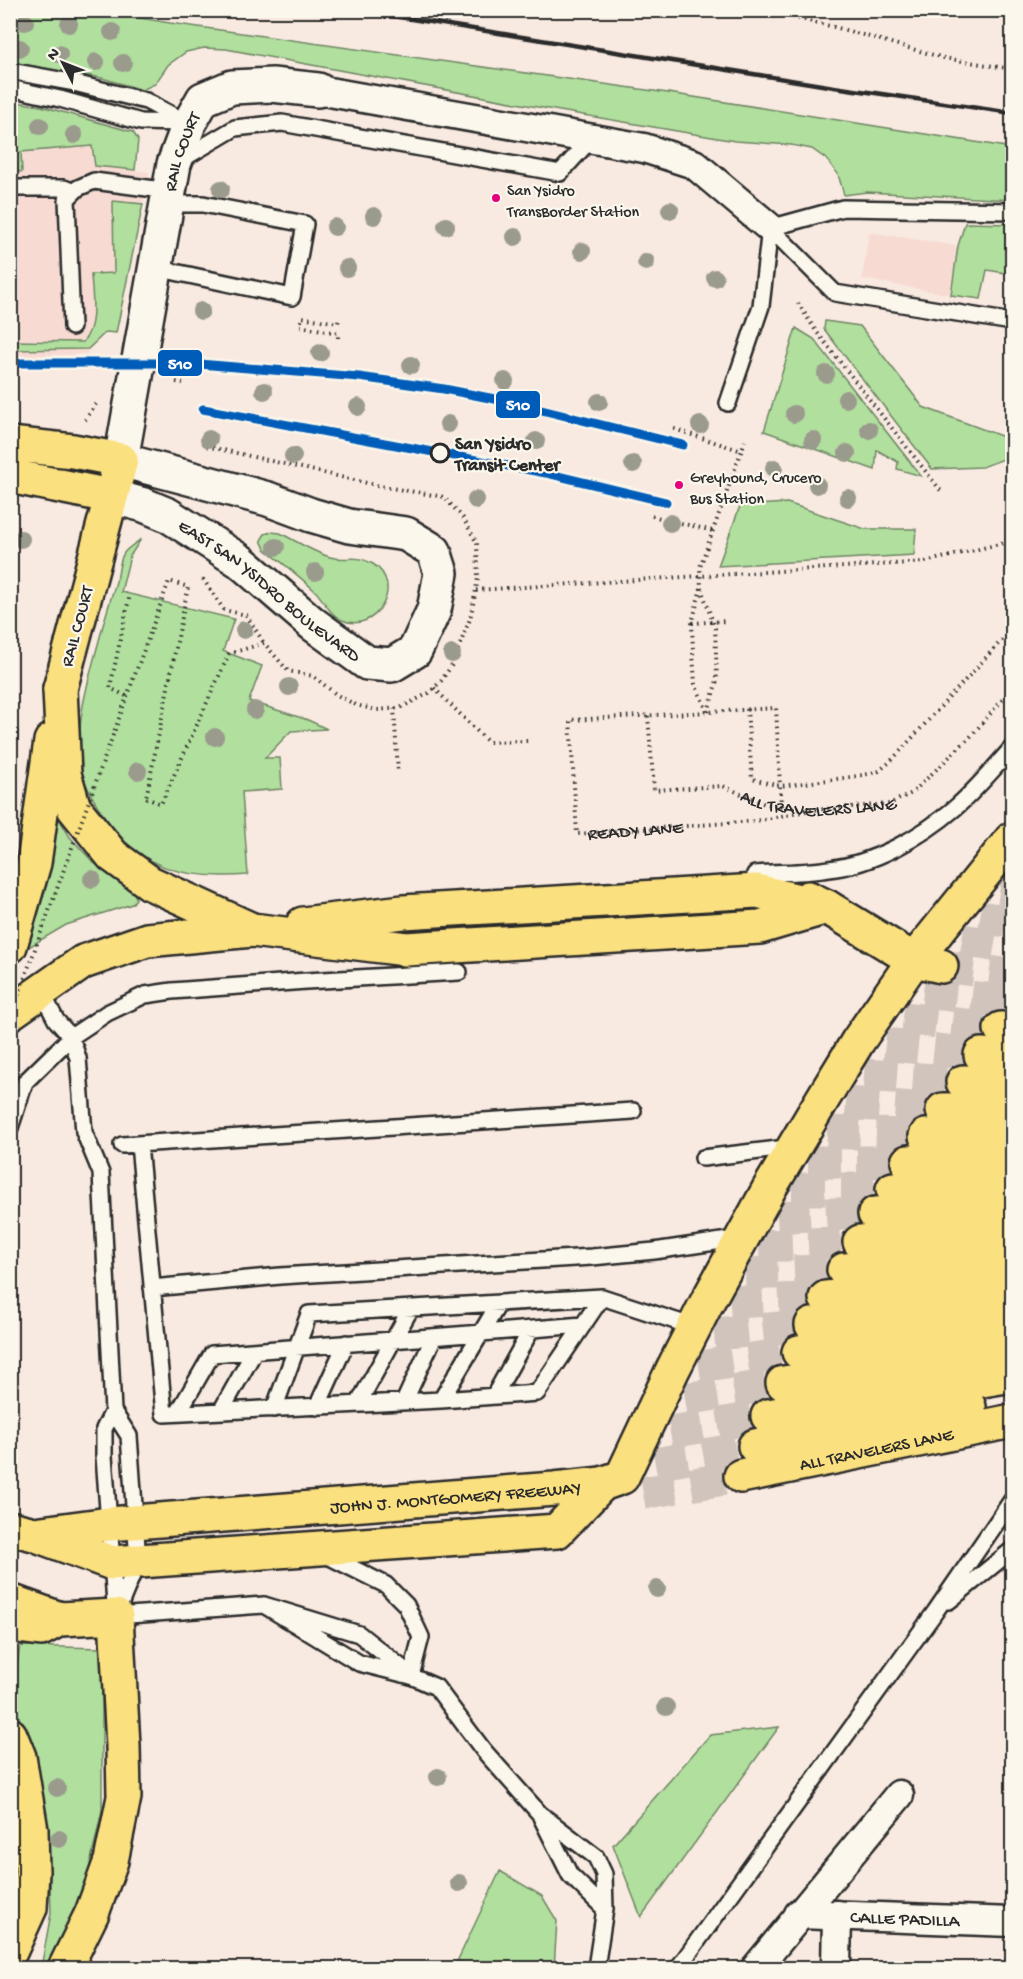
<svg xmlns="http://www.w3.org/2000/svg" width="1023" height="1979" viewBox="0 0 1023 1979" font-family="'Gochi Hand',sans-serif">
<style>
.built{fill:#f7dbd3}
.green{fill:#b1df9e;stroke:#6e8564;stroke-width:1.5}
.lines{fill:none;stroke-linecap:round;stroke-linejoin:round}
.motorway-tunnel{stroke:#d0c4bd;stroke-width:33;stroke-dasharray:33 16;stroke-linecap:butt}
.service-casing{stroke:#2b2b2b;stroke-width:20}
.minor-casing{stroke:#2b2b2b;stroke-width:33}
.tertiary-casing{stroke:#2b2b2b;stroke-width:38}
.primary-casing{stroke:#2b2b2b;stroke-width:38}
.motorway-casing{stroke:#2b2b2b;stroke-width:38}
.path{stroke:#2b2b2b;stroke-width:4;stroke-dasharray:1.5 4.5;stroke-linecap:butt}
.service{stroke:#fbf7ec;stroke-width:15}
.minor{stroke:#fbf7ec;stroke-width:28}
.tertiary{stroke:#fbf7ec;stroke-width:33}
.primary{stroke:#fbe080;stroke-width:33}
.motorway{stroke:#fbe080;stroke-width:33}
.rail{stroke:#2b2b2b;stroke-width:4.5}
.path-bridge{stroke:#2b2b2b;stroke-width:4;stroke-dasharray:1.5 4.5;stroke-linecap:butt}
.rail-1-casing{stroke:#fbf7ec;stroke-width:14}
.rail-1{stroke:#005cb9;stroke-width:9}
.tree{fill:#9a9a8d}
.bus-dot{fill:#e5007d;stroke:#fbf7ec;stroke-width:2}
.stop-dot{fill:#fbf7ec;stroke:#2b2b2b;stroke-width:3}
.labels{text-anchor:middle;stroke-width:4.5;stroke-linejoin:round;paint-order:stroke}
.bus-label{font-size:16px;fill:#2b2b2b;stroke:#fbf7ec;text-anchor:start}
.street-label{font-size:18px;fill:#2b2b2b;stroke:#fbf7ec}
.stop-label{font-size:18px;font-weight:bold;fill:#2b2b2b;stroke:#fbf7ec;text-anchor:start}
.line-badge{stroke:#fbf7ec;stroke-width:2}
.badge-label{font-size:16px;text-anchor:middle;font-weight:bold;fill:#fff}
</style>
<rect width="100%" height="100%" fill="#f9eae1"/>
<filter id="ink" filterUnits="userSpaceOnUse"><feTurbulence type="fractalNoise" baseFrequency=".0167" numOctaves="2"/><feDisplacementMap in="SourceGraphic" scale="12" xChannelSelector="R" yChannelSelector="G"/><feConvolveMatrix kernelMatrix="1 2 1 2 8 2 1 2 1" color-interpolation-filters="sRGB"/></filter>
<g filter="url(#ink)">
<path class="built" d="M93,146L95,166L149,172L116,333L106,332L89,349L87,354L11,356L10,171H22L21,152Z
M869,232L958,246L951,295L862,279Z"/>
<path class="green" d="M10,11H98L170,23L675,94L1012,148V200L867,192L844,195L838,174L826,159L812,149L791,145L735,141L554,110L226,49L204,48L186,52L168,65L155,84L142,90L102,78L11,62Z
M10,101L41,106L133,132L138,140L135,170L95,166L92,146L21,152L22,172L11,171Z
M113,201L143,204L116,333L106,332L88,349L11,350V341L83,342C98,324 92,297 91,274L114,273Z
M965,223L1012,224V274L987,270L981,299L951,295L958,246Z
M825,321L860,326L923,407L1012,440V456L982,467L932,469L824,329Z
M796,328L814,339L921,476L897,469L898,462L877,450L875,470L764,431Z
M787,503L865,529H916L914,555L718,566L740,506Z
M271,532L280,533C296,541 313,552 330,557C348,562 354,553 373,564C406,585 375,635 342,620C328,614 324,599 314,590C298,575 281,562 265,549L261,540L265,534Z
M141,539L130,556L121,592L234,619L223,651L262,666L249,701L308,720L327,729L291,731L265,758H280L282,789L242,792L248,875C184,880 138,869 102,813C93,799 84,784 81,767C74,725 89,678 100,637C105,616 112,596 118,575C119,569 120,559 124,553C127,548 136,543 141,539Z
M11,730L18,731L11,862L10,730Z
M55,812L70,837L93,862L135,894L136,899L132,904L66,925L29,947L25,945Z
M20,1646L102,1648V1810L86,1883L61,1947L46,1968H41L51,1913L49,1853L34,1760L12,1697Z
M779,1727L641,1917L613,1845L710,1735Z
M500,1871L542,1896L557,1921L554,1968H454Z"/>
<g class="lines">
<path class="motorway-tunnel" d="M999,893L1012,895
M980,917L1012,922
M962,940L1012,948
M941,966L1012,975
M923,992L1012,1002
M903,1018L1001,1029
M885,1044L981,1055
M864,1075L963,1082
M846,1103L943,1110
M827,1132L926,1136
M808,1162H908
M792,1189H893
M777,1217L828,1214H875
M759,1246L860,1242
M745,1274L844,1270
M730,1302L826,1298
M714,1334L812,1325
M699,1367L799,1352
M685,1399L783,1383
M670,1432L768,1416
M655,1464L755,1446
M643,1493L741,1476"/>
<defs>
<path id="service" d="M10,71L70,82L146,101L189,124
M10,88L60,99L141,122L183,123
M179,161L235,128L282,123L560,173L591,139
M10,188H64L74,192
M770,228L835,293L1012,322
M770,228L843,208L1012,211
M156,268L292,297L305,224L203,204H167
M72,327L67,199L78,188L94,181L170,191
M728,403L761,306L770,228
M755,874C780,872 805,873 829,869C874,864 921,837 955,808C976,790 994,768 1012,748
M10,1128L25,1082L71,1037L56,1020L41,991
M139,1144L164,1414L441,1400L537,1393L602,1297
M122,1145L633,1111
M703,1158L794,1147
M152,1288L280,1276L592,1257L654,1251L742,1238
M494,1396L531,1330
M441,1400L499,1303
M404,1402L434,1337
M358,1404L411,1308
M317,1407L346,1343
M274,1409L309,1314L602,1297L694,1327
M113,1411L129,1436L138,1561L117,1612
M221,1411L254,1352
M178,1413L212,1354L583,1325
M326,1555L386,1585L406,1605L421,1637L411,1676
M949,1601L1012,1550
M264,1605L359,1663L411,1676L436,1687L484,1751L540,1814L596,1857L604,1874L605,1909L596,1968
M116,1616L104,1456V1429L113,1411L101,1173L84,1132L78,1058L71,1037L107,1013L145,995L172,991L306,981L459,972
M116,1616L264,1605L359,1634L407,1672
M541,1817L570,1875L605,1909
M678,1968L935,1612L1012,1500"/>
<g id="minor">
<path d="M318,90L644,148L694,164L770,228"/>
<path id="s3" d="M799,1914L1012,1922"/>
<path d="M756,1968L899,1795"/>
<path d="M836,1968L837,1915"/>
</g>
<g id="tertiary">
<path id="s4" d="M110,496L144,505L168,515L240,561L313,624L367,663L392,665L415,651L434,610L441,573L434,551L406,534L349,526L311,515L268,499L121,460L174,164L189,124L203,99L232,87L272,85L318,90"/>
</g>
<path id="primary" d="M10,444L73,451L121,460L60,689
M10,476L110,496"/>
<g id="motorway">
<path d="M60,689L64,774L74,808L113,856L150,883L252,930L406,949L760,927L827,907"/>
<path d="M808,898L827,907L914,960L941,966"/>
<path d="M303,924L403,912L757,891L825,907"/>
<path d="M10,946L34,863L51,741"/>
<path d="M10,1013L83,962L147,940L252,930"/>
<path d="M1001,1029L1012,1030"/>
<path d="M981,1055L1012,1057"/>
<path d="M963,1082L1012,1083"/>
<path d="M943,1110L1012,1109"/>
<path d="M926,1136H1012"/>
<path d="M908,1162L1012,1160"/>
<path d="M893,1189L1012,1185"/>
<path d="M875,1214L1012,1209"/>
<path d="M860,1242L1012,1232"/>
<path d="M844,1270L993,1261"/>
<path d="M826,1298L1012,1281"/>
<path d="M812,1325L1012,1305"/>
<path d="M799,1352L1012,1328"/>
<path d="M783,1383L1012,1352"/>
<path d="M768,1416L1012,1375"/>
<path d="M755,1446L969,1407"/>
<path id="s5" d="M741,1476L1012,1421"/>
<path id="s6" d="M10,1528L34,1534L109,1524L554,1489L602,1484L622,1477L673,1369L706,1304L769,1189L822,1100L858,1041L914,960L1012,839"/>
<path d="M39,1536L112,1563L557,1531L602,1484"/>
<path d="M10,1601L60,1619"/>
<path d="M10,1625L41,1629L60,1619L116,1616L123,1746L124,1797L111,1861L92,1913L65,1968"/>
<path d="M10,1735L19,1757L31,1830L32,1872L30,1908L10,1952"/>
</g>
</defs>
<use href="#service" class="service-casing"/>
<use href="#minor" class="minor-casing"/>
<use href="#tertiary" class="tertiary-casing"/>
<use href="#primary" class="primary-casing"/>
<use href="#motorway" class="motorway-casing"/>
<g class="path">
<path d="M763,10L838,28L944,58L1012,69"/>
<path d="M798,303L816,331L941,491"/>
<path d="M338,338V333L300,326L302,317L338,323L339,318"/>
<path d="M176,382L183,383"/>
<path d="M85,420L96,404"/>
<path d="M674,429L742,451"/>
<path d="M652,516L713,531"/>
<path d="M203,579L224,610L246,615L264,643"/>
<path d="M701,588L692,623L693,652L695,684L707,711"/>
<path d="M476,590L925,562L1012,541"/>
<path d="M692,623L727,621"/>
<path d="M434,688L488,742L528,741"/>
<path d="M126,696L110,688L130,594"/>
<path d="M394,708L398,772"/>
<path d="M747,709L752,779L780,786L844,778L864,775L879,771L891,761L1012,629"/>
<path d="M708,712L717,680L715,628L701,588L700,567L745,441"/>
<path id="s1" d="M648,716L654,790L723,786L765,804L812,810L889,804L912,793L971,736L1012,689"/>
<path d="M146,798L161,804L229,654L264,643L288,671L313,676L337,695L356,705L376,710L400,708L429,693L441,681L452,665L470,619L476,590L478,578L477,543L463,518L444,497L380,486L206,446"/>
<path id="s2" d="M781,806L776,708L570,720L577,834L755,821L812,810"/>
</g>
<use href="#service" class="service"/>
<use href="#minor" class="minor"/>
<use href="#tertiary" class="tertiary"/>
<use href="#primary" class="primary"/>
<use href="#motorway" class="motorway"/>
<path class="rail" d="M355,10L834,87L1012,113"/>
<path class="path-bridge" d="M10,1018L169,581L188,587L146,798"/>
<defs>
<path id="rail-1" d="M10,363H187L359,377L444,389L505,401L683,445
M203,409L546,473L666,502"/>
</defs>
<use href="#rail-1" class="rail-1-casing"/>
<use href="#rail-1" class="rail-1"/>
</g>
<g class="tree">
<circle cx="25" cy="22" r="9"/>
<circle cx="69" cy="24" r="9"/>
<circle cx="112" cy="32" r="9"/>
<circle cx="20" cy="48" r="9"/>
<circle cx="59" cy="54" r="9"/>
<circle cx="96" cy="62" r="9"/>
<circle cx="123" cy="63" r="9"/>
<circle cx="40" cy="126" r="9"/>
<circle cx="74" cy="135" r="9"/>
<circle cx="221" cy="189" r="9"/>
<circle cx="670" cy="210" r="9"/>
<circle cx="374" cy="216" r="9"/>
<circle cx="446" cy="226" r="9"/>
<circle cx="335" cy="227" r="9"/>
<circle cx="515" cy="237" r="9"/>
<circle cx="582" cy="251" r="9"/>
<circle cx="646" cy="262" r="9"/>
<circle cx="347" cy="268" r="9"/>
<circle cx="715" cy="278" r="9"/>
<circle cx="201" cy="311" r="9"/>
<circle cx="320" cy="353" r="9"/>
<circle cx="411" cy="365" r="9"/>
<circle cx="826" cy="374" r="9"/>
<circle cx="505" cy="381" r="9"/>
<circle cx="264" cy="391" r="9"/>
<circle cx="846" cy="399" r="9"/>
<circle cx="599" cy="402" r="9"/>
<circle cx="358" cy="407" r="9"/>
<circle cx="794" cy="414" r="9"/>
<circle cx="448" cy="424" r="9"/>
<circle cx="700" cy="425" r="9"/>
<circle cx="869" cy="430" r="9"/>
<circle cx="209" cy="439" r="9"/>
<circle cx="813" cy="440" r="9"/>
<circle cx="536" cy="441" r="9"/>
<circle cx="847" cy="453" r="9"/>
<circle cx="293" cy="456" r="9"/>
<circle cx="633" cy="464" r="9"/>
<circle cx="774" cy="468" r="9"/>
<circle cx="817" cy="485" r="9"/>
<circle cx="848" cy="498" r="9"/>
<circle cx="476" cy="500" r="9"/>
<circle cx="670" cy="523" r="9"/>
<circle cx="21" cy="539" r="9"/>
<circle cx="276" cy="547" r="9"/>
<circle cx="315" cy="572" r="9"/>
<circle cx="244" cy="630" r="9"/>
<circle cx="452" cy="654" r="9"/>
<circle cx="289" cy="687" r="9"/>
<circle cx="255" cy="710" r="9"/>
<circle cx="215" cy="737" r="9"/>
<circle cx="138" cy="771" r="9"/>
<circle cx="92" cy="879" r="9"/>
<circle cx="657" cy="1589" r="9"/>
<circle cx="666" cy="1707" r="9"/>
<circle cx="438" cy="1777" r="9"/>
<circle cx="57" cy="1788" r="9"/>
<circle cx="59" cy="1839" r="9"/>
<circle cx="459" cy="1883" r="9"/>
</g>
</g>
<g class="bus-dot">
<circle cx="496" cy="198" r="5"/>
<circle cx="679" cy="485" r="5"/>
</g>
<circle class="stop-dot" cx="440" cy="453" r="9"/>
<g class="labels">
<g class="bus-label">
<text x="507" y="195">San Ysidro<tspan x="507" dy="21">TransBorder Station</tspan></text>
<text x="690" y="482">Greyhound, Crucero<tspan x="690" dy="21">Bus Station</tspan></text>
</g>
<g class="street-label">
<text dy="6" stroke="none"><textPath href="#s4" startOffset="1110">RAIL COURT</textPath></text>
<text dy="6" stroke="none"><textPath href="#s4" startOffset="188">EAST SAN YSIDRO BOULEVARD</textPath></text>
<text transform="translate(76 626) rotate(-75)" y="6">RAIL COURT</text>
<text dy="6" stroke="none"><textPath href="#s1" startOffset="242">ALL TRAVELERS LANE</textPath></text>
<text dy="6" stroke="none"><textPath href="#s2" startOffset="477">READY LANE</textPath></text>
<text dy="6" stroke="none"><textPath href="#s5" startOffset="138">ALL TRAVELERS LANE</textPath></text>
<text dy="6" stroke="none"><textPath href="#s6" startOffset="448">JOHN J. MONTGOMERY FREEWAY</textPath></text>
<text dy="6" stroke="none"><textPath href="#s3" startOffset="106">CALLE PADILLA</textPath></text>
</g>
<g class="stop-label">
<text x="455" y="449">San Ysidro<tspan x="455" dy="21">Transit Center</tspan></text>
</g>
</g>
<g class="line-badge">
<rect x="157" y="349" width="46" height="28" rx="6" fill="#005cb9"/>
<rect x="495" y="390" width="46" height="29" rx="6" fill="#005cb9"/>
</g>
<g class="badge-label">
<text x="180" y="369">510</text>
<text x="518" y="410">510</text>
</g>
<rect width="1023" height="1979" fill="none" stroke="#fbf7ec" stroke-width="36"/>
<rect x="18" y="18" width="987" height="1943" fill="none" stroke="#2b2b2b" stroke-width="2" filter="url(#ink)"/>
<g transform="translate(63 63) rotate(312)" stroke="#fbf7ec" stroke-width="4.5" paint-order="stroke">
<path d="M0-4.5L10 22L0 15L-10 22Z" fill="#2b2b2b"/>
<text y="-9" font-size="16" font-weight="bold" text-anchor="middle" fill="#2b2b2b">N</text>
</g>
</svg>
